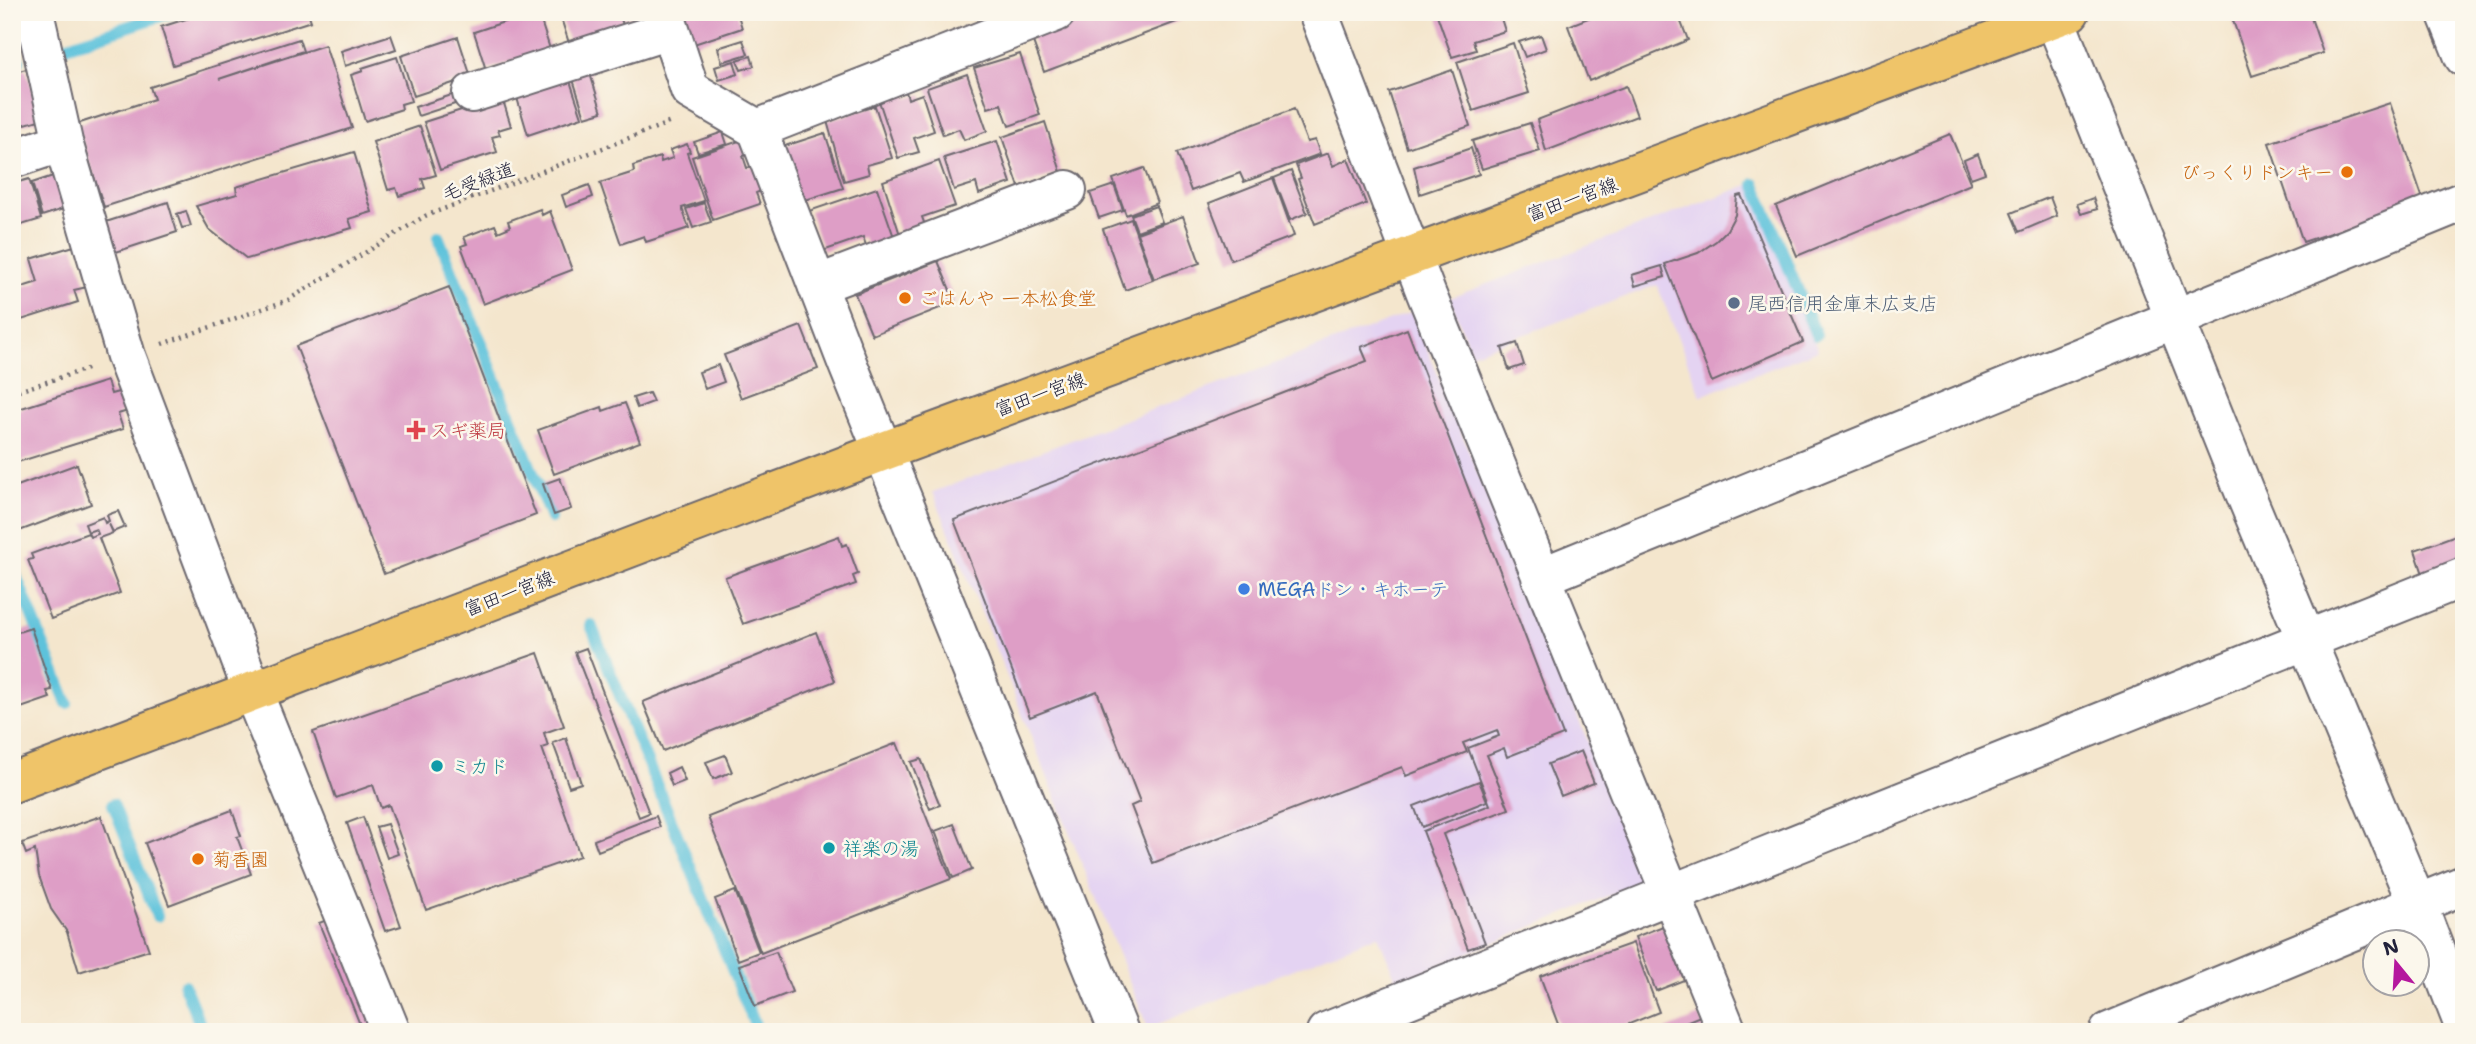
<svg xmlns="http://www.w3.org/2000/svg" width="2476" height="1044" viewBox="0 0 2476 1044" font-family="'Shantell Sans','Klee One',sans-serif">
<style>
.built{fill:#e4d3f2}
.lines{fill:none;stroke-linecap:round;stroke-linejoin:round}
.stream{stroke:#5dc2db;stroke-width:12}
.building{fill:#de9ec6}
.minor-casing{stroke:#6c676e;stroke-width:42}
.major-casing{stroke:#6c676e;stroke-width:42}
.path{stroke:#6c676e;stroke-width:4.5;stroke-dasharray:2 5;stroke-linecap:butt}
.minor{stroke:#fff;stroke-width:38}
.major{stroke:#efc469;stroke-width:38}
.food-dot{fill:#e8710a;stroke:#fbf7ec;stroke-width:2.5}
.service-dot{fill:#5c6f8a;stroke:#fbf7ec;stroke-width:2.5}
.health-dot{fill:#e0444e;stroke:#fbf7ec;stroke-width:2.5}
.shop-dot{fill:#3f7fe0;stroke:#fbf7ec;stroke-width:2.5}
.culture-dot{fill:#0f9aa8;stroke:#fbf7ec;stroke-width:2.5}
.labels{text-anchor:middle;stroke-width:5;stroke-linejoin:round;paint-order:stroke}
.food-label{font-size:19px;fill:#c56008;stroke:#fbf7ec;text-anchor:start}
.street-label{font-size:19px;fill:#22223b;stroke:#fbf7ec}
.service-label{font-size:19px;fill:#4e5e75;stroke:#fbf7ec;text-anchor:start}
.health-label{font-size:19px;fill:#be3a42;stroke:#fbf7ec;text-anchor:start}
.shop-label{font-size:19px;fill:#366cbe;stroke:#fbf7ec;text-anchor:start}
.culture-label{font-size:19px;fill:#0d838f;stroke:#fbf7ec;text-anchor:start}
</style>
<rect width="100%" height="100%" fill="#fbf7ec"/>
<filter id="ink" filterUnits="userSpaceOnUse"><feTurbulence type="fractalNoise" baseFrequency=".0143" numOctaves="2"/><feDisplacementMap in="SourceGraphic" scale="14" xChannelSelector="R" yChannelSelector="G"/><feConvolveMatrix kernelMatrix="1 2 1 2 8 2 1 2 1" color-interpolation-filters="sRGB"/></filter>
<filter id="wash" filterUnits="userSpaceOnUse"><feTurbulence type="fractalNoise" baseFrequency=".00686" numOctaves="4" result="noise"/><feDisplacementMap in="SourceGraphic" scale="28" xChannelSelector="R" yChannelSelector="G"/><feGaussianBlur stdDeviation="1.57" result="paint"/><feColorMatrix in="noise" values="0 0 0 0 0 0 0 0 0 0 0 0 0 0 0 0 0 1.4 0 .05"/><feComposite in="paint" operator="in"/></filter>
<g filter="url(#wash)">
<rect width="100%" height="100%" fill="#f4e6cd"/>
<path class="built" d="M1751,184L1818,350L1701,396L1657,285L1471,354L1450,298Z
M1412,312L1642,874L1637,884L1397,982L1378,935L1148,1028L933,492Z"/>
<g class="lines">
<path class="stream" d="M65,47L173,12
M12,63L19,61
M1755,184L1816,335
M438,236L551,518
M12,566L67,703
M591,625L758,1032
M113,804L157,916
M184,985L203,1032
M1416,1030V1032"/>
</g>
<g id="blocks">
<path class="building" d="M208,12H308L311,21L173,65L161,27Z
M534,12H538L550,49L486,70L474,32Z
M559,12H640V13L621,19L623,25L569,43Z
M684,12H737L742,28L694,44Z
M1093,12H1203L1044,72L1031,36Z
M1436,12H1499L1505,31L1473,41L1476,50L1452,57Z
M1603,12H1677L1688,40L1589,81L1568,26Z
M2230,12H2309L2323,53L2252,76Z
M391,35L396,49L345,66L341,51Z
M1541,35L1546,49L1525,57L1519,42Z
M458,37L471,77L414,96L401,56Z
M299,39L303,51L219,79L325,45L352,128L104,207L77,124L154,99L150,87Z
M743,40L748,54L722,62L718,48Z
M1513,43L1529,93L1473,111L1457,62Z
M1020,54L1040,115L1009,126L1001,104L988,108L974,68Z
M751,56L754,66L741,70L737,60Z
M397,57L411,101L401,104L402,109L365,121L351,75L363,71L362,68Z
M734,61L738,74L719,80L715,67Z
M588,67L602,112L585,117L571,73Z
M26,69L40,113L39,120L12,128V73Z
M1452,70L1470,126L1407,148L1389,92Z
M967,74L987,131L964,140L959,129L943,135L927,88Z
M568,75L582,117L528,135L515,91Z
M1626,86L1637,116L1546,151L1537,120Z
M464,91L467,100L418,116L415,107Z
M906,92L908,99L922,94L934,131L914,138L919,152L898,158L879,101Z
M502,97L511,126L498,130L500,135L492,137L497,152L440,170L424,122Z
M2390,103L2424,202L2303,242L2269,143Z
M875,106L892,158L867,165L869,174L844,181L827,121Z
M1294,109L1307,142L1315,140L1320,154L1244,182L1240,173L1191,191L1177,153Z
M1045,122L1061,172L1019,187L1002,137Z
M1530,123L1540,151L1482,169L1472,141Z
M420,126L436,175L422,179L425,188L399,196L396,188L388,190L373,142Z
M723,132L727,144L698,153L694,142Z
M825,133L843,188L799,202L782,147Z
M1950,134L1971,184L1797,256L1776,206Z
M739,141L746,142L750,154L743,156L747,168L755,166L763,190L756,193L760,204L713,220L692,157Z
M997,141L1011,183L979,194L976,183L954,190L944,158Z
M687,144L690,152L687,153L704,201L682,208L689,228L646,242L644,236L621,244L600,183L634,172L633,166L660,157L661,162L673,158L670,150Z
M1471,148L1479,174L1420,194L1414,167Z
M354,152L372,212L349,219L352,228L247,259L209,229L196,206L237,194L236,187Z
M1328,153L1333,166L1348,159L1366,204L1315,224L1298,179L1301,178L1296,165Z
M1978,154L1985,173L1971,178L1964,160Z
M939,161L955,206L922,217L926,228L901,238L883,181Z
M1144,168L1157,203L1126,215L1113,179Z
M1291,171L1307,213L1290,220L1274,178Z
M59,174L69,207L42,216L32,183Z
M1273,178L1294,236L1231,260L1209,203Z
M29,179L41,219L12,228V184Z
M589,185L593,197L566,207L562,195Z
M1114,185L1123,210L1099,218L1090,193Z
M877,188L895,240L867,248L863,237L823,251L809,211Z
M1741,195L1803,342L1712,382L1665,264L1698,253L1716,241L1727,230L1735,215L1737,196Z
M2050,197L2057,216L2019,232L2011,213Z
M2093,198L2097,209L2081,214L2077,204Z
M168,202L177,232L116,252L106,222Z
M704,203L711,222L693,228L686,209Z
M1156,206L1162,222L1137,231L1131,215Z
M540,209L542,215L550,211L572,270L483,304L461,246L467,244L464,237L495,225L498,232L510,227L508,221Z
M186,211L191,226L182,228L177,214Z
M1183,216L1200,263L1154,279L1137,233Z
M1131,219L1153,280L1125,290L1103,229Z
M74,246L87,287L74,290L78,302L12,323V268L19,288L38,282L31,259Z
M938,261L955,302L872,335L855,294Z
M1662,266L1665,277L1635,286L1632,275Z
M449,287L536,515L384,574L296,346Z
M801,326L818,369L741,398L724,355Z
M1407,329L1563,735L1507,757L1504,748L1487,755L1509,809L1443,834L1485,943L1468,949L1423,831L1490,805L1468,748L1499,736L1497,730L1463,743L1467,752L1406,776L1402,767L1153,863L1131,806L1140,802L1097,691L1030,717L954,520L1367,361L1361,347Z
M1517,343L1524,365L1509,370L1502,348Z
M718,365L724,382L705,389L699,372Z
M107,381L111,394L122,391L128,411L118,414L123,429L12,464V411Z
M649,393L653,402L637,408L633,398Z
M625,403L640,442L554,474L538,430L602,407L603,411Z
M77,464L91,504L14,533L12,488Z
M560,478L571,509L554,515L543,484Z
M118,511L125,527L113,532L109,524L113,533L99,538L120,593L51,619L28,560L33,559L31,554L88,533L90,537L98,534L96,529L88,532L85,524L103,517L105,523L109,521L107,515Z
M2464,532V563L2424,577L2415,550Z
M839,536L842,546L847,544L858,574L853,576L856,584L743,624L725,577Z
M12,628L15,633L31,628L52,690L47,691L50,698L12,711Z
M816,632L835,681L663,751L643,702Z
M586,648L649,813L639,817L575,652Z
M538,653L564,726L544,733L548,746L542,748L580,856L426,910L389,805L381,808L373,785L336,798L313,732Z
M566,738L581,783L569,787L553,743Z
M897,743L951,879L761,953L708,817Z
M1581,751L1594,783L1561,796L1548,764Z
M725,755L732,772L713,779L706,762Z
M921,759L940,805L930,809L911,762Z
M679,767L685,781L672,786L667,773Z
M1479,781L1487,801L1422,827L1414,806Z
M232,810L241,836L237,837L251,874L169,905L145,843Z
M101,816L149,950L79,972L67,932L51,909L39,876L35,850L26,854L22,843Z
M656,816L660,827L598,851L594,840Z
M363,817L401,926L385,931L347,823Z
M387,824L398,854L387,858L376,827Z
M954,824L972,870L953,878L935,831Z
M735,891L759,952L738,960L715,899Z
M332,918L378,1032H363L319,923Z
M1663,926L1684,980L1656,991L1635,937Z
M1633,943L1659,1012L1612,1031L1610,1024L1589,1032H1561L1540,976Z
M776,952L792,992L755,1006L739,965Z
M1700,1016L1706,1032H1667L1666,1030Z"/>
</g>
</g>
<g filter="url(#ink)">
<use href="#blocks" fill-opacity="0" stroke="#6c676e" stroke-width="2"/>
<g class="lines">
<defs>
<path id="minor" d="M34,12L63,142L126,356L252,690L391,1032
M664,12L690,90L757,129
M1318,12L1426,293L1727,1032
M2052,12L2244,491L2417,904L2109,1032
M2446,12L2464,57
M472,93L669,30
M757,129L848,365L1119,1032
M757,129L1056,12
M12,159L63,142
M817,285L1067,190
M1541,577L2464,201
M2464,885L2417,904L2464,1026
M1326,1032L2464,577"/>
<path id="major" d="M12,783L884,451L2070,12"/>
</defs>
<use href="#minor" class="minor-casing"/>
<use href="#major" class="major-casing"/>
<path class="path" d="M162,344L288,300L425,216L671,122
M12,393L90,368"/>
<use href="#minor" class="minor"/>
<use href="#major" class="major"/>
</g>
</g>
<g class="food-dot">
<circle cx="2347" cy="172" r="7"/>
<circle cx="905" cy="298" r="7"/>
<circle cx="198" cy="859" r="7"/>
</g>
<circle class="service-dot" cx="1734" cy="303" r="7"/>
<path class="health-dot" d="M412.5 419.5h7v7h7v7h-7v7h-7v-7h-7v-7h7z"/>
<circle class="shop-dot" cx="1244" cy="589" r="7"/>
<g class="culture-dot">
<circle cx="437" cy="766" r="7"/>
<circle cx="829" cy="848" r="7"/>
</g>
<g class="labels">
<g class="food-label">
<text x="2333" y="179" text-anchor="end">びっくりドンキー</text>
<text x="919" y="305">ごはんや 一本松食堂</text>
<text x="212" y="866">菊香園</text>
</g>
<g class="street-label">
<text transform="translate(478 181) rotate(-21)" y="7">毛受緑道</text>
<text transform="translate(1572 199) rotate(-20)" y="7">富田一宮線</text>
<text transform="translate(1040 394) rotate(-20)" y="7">富田一宮線</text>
<text transform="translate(509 593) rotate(-21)" y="7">富田一宮線</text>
</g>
<g class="service-label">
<text x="1748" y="310">尾西信用金庫末広支店</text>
</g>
<g class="health-label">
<text x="430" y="437">スギ薬局</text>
</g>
<g class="shop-label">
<text x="1258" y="596">MEGAドン・キホーテ</text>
</g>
<g class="culture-label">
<text x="451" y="773">ミカド</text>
<text x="843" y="855">祥楽の湯</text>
</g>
</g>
<rect width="2476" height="1044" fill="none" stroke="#fbf7ec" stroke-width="42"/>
<g transform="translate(2396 963) rotate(342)"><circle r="33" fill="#fbf7ec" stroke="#a4a2a5" stroke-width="2"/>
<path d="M0-5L12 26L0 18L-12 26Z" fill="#b5179e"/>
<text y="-10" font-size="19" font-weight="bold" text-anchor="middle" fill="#22223b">N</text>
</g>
</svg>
